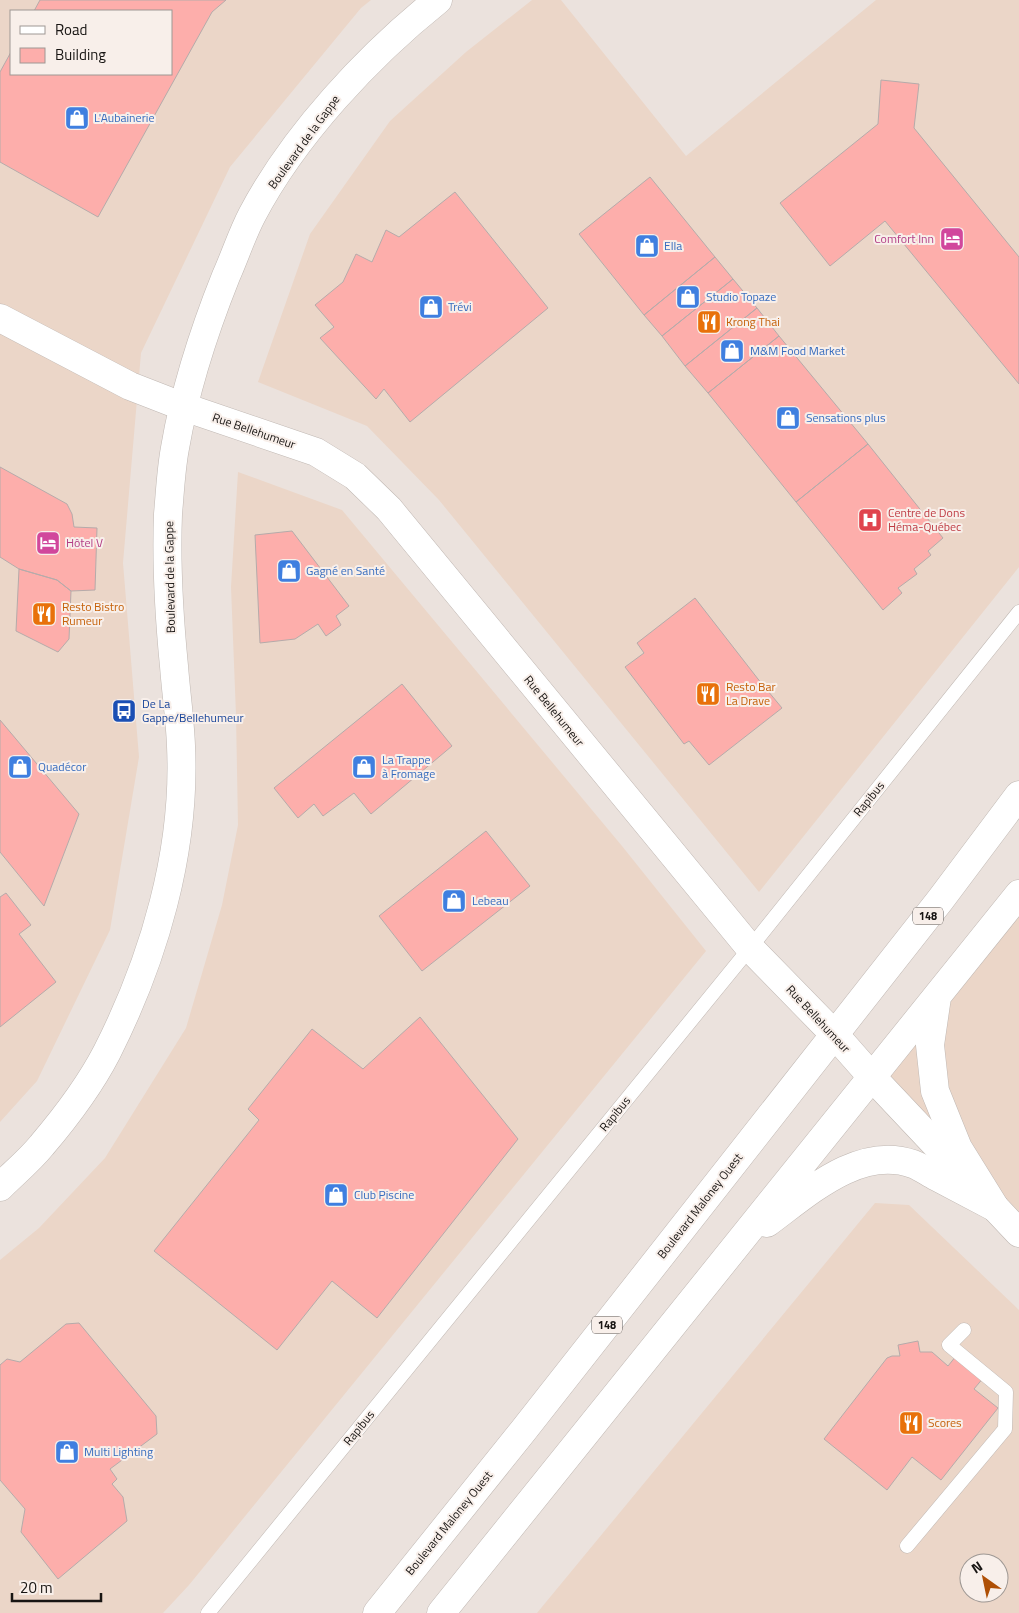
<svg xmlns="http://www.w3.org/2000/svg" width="1019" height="1613" viewBox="0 0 1019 1613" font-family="'Titillium Web',sans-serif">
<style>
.commercial{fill:#ebd6c8;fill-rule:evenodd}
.building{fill:#fdaeab;stroke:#b5abaa}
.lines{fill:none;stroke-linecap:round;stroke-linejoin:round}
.lane-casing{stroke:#c0b8b3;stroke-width:15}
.street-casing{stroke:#c0b8b3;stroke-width:29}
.secondary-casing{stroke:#c0b8b3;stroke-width:29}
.primary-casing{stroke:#c0b8b3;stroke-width:29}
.lane{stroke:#fff;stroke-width:14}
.street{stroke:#fff;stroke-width:28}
.secondary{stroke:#fff;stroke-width:28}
.primary{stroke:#fff;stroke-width:28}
.labels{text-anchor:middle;stroke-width:4;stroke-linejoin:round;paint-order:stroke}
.shield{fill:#f8efea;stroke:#5b5654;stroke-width:1}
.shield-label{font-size:11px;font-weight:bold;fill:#181513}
.shop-label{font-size:12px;fill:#366cbe;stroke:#f8efea;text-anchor:start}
.street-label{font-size:12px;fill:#181513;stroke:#f8efea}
.hotel-label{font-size:12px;fill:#b23c85;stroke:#f8efea;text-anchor:end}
.food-label{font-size:12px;fill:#c56008;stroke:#f8efea;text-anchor:start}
.health-label{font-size:12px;fill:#be3a42;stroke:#f8efea;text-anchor:start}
.transit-label{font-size:12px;fill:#164399;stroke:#f8efea;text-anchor:start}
</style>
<rect width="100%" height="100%" fill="#ebe2dd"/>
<path class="commercial" d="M0,0H371L361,8L230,167L141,353L123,563L139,757L110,930L37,1081L0,1122ZM11,11H171V74H11Z
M532,0H561L686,156L876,0H1019V567L759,892L439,500L367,426L258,382L310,234L390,121L466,52Z
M238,472L342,510L622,846L706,951L189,1585L163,1613H0V1260L39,1228L105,1158L186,1028L222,905L238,825L236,715L231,587Z
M1019,893V1233L872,1077Z
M875,1203L909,1205L1019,1310V1613H537ZM969,1563H999V1593H969Z"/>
<path class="building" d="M40,0H226L212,12L98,217L0,162V72L11,52V74H171V11H34Z
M881,80L919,84L914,128L1019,257V384L885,221L830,266L780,203L878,124Z
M650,177L715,257L644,315L579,234Z
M455,192L548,308L410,422L384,389L376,399L320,338L334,327L315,305L343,282L356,254L372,262L386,230L399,237Z
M715,257L733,279L662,336L644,315Z
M733,279L757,308L685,366L662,336Z
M757,308L779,336L708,393L685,366Z
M779,336L868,444L796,502L708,393Z
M868,444L943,538L928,551L931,555L914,569L917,574L898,588L902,593L883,610L796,502Z
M0,467L67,504L72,514L74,527L97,528L95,590L71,591L57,580L19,569L0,557Z
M292,531L349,606L336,616L341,625L326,636L318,624L295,639L260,643L255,535Z
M19,569L57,580L71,591L69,639L58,652L16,631Z
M695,598L758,679L782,708L709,765L689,741L684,744L625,667L644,653L637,643Z
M402,684L452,746L371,814L354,793L323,816L314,804L298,818L274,788Z
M0,720L79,814L44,906L0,852Z
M486,831L530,886L422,971L379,916Z
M6,893L31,925L19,934L56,982L0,1027V897Z
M420,1017L518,1139L377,1318L332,1281L277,1350L154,1251L259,1120L248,1109L312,1029L363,1069Z
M79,1323L156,1416L157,1434L110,1469L117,1479L112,1484L123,1497L127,1521L58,1579L21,1532L25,1509L0,1480V1365L7,1359L20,1362L66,1324Z
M918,1341L920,1352H932L948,1366L956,1356L984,1377L974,1389L998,1408L941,1480L912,1457L887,1490L824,1439L887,1358L892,1356H900L898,1345Z"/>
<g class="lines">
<defs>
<path id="lane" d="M907,1546L1005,1429L1006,1392L949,1345L964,1330
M208,1613L750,948L1019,612"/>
<path id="street" d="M0,318L130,386L184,407"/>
<path id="secondary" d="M184,407L316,452L355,476L389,509L750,948L835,1035L872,1077L1019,1233
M0,1187C14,1173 30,1160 42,1145C65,1118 91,1083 107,1052C154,959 186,851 181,746C180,719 176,693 174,666C169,615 166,565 168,514C170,492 171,469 175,448C185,389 204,331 226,276C235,256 242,234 252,215C294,135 368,56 438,0"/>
<path id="primary" d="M937,997L930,1045L935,1091L958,1148L994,1206
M767,1223C808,1193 859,1145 913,1164C921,1167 929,1173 937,1177C956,1187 975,1197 994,1207
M377,1613L523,1431L941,899L1019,795
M441,1613L1019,894"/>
</defs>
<use href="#lane" class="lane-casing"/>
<use href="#street" class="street-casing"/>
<use href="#secondary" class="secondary-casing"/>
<use href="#primary" class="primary-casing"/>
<use href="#lane" class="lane"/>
<use href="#street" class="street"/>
<use href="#secondary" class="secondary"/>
<use href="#primary" class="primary"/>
</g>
<defs>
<symbol id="shop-square" viewBox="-11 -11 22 22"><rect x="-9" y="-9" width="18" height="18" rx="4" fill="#3f7fe0" stroke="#f8efea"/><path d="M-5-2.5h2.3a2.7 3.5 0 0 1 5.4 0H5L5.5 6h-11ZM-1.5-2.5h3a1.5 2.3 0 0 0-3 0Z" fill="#fff"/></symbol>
<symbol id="hotel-square" viewBox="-11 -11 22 22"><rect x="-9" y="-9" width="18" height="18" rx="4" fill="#d1479c" stroke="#f8efea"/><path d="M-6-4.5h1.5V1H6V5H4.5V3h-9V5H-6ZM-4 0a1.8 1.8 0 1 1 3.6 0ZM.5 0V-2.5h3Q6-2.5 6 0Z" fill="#fff"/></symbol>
<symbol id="restaurant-square" viewBox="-11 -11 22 22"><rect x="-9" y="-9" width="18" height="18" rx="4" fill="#e8710a" stroke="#f8efea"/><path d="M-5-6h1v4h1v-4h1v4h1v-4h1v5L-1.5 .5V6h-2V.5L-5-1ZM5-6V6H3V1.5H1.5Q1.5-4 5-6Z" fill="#fff"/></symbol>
<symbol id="hospital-square" viewBox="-11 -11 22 22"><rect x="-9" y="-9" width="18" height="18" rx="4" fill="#e0444e" stroke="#f8efea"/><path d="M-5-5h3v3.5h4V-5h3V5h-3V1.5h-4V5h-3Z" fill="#fff"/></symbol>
<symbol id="bus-square" viewBox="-11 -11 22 22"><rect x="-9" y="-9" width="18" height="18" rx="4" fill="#1a4fb4" stroke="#f8efea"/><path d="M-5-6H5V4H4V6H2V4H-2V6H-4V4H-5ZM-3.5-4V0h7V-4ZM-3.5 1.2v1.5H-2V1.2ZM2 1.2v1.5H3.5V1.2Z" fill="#fff"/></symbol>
</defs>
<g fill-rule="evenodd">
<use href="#shop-square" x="63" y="104" width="28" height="28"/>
<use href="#hotel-square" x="938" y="225" width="28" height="28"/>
<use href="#shop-square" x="633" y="232" width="28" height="28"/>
<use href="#shop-square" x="674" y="283" width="28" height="28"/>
<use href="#shop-square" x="417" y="293" width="28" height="28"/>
<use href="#restaurant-square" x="695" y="308" width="28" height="28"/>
<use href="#shop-square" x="718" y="337" width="28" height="28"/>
<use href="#shop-square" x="774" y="404" width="28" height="28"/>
<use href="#hospital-square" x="856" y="506" width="28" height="28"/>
<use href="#hotel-square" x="34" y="529" width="28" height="28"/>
<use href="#shop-square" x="275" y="557" width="28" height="28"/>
<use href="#restaurant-square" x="30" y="600" width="28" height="28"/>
<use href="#restaurant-square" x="694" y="680" width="28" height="28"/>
<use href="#bus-square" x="110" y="697" width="28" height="28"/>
<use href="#shop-square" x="6" y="753" width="28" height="28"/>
<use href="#shop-square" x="350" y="753" width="28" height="28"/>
<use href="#shop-square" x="440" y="887" width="28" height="28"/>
<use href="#shop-square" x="322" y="1181" width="28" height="28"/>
<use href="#restaurant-square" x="897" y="1409" width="28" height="28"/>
<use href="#shop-square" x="53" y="1438" width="28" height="28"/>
</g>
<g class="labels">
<g class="shield">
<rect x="913" y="907.5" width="30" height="17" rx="4"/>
<rect x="592" y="1316.5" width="30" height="17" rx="4"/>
</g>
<g class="shield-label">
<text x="928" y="920">148</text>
<text x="607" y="1329">148</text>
</g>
<g class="shop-label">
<text x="94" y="122">L'Aubainerie</text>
<text x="664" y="250">Ella</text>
<text x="706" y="301">Studio Topaze</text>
<text x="448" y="311">Trévi</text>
<text x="750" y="355">M&amp;M Food Market</text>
<text x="806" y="422">Sensations plus</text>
<text x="306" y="575">Gagné en Santé</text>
<text x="382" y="764">La Trappe<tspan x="382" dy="14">à Fromage</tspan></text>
<text x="38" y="771">Quadécor</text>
<text x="472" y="905">Lebeau</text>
<text x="354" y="1199">Club Piscine</text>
<text x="84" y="1456">Multi Lighting</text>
</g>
<g class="street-label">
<text transform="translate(304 142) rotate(-54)" y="4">Boulevard de la Gappe</text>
<text transform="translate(254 431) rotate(19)" y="4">Rue Bellehumeur</text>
<text transform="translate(170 577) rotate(-91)" y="4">Boulevard de la Gappe</text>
<text transform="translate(554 711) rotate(51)" y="4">Rue Bellehumeur</text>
<text transform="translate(869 799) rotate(-51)" y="4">Rapibus</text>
<text transform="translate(818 1019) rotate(47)" y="4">Rue Bellehumeur</text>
<text transform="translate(615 1114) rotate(-51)" y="4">Rapibus</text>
<text transform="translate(700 1206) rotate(-52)" y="4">Boulevard Maloney Ouest</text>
<text transform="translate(359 1428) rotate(-51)" y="4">Rapibus</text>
<text transform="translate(449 1523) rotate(-51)" y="4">Boulevard Maloney Ouest</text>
</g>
<g class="hotel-label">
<text x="934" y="243">Comfort Inn</text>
<text x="66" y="547" text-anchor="start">Hôtel V</text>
</g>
<g class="food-label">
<text x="726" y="326">Krong Thai</text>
<text x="62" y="611">Resto Bistro<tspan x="62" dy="14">Rumeur</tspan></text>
<text x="726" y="691">Resto Bar<tspan x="726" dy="14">La Drave</tspan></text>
<text x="928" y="1427">Scores</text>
</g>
<g class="health-label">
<text x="888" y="517">Centre de Dons<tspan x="888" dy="14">Héma-Québec</tspan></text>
</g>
<g class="transit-label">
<text x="142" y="708">De La<tspan x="142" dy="14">Gappe/Bellehumeur</tspan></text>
</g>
</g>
<rect x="10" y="10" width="162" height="65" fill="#f8efea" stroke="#9e9894"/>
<rect x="20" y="26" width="25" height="8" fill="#ffffff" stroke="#9e9894"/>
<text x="55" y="35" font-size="15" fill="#181513">Road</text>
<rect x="20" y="48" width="25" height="15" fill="#fdaeab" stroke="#9e9894"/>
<text x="55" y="60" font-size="15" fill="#181513">Building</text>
<g transform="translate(984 1578) rotate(327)"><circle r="24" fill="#f8efea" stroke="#9e9894"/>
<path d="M0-4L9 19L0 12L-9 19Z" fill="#af4f05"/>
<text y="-8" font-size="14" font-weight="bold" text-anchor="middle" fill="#181513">N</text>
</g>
<path d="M12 1593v8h89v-8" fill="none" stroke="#181513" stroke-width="2.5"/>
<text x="20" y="1593" font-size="15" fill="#181513" stroke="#f8efea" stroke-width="4" paint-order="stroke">20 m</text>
</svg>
